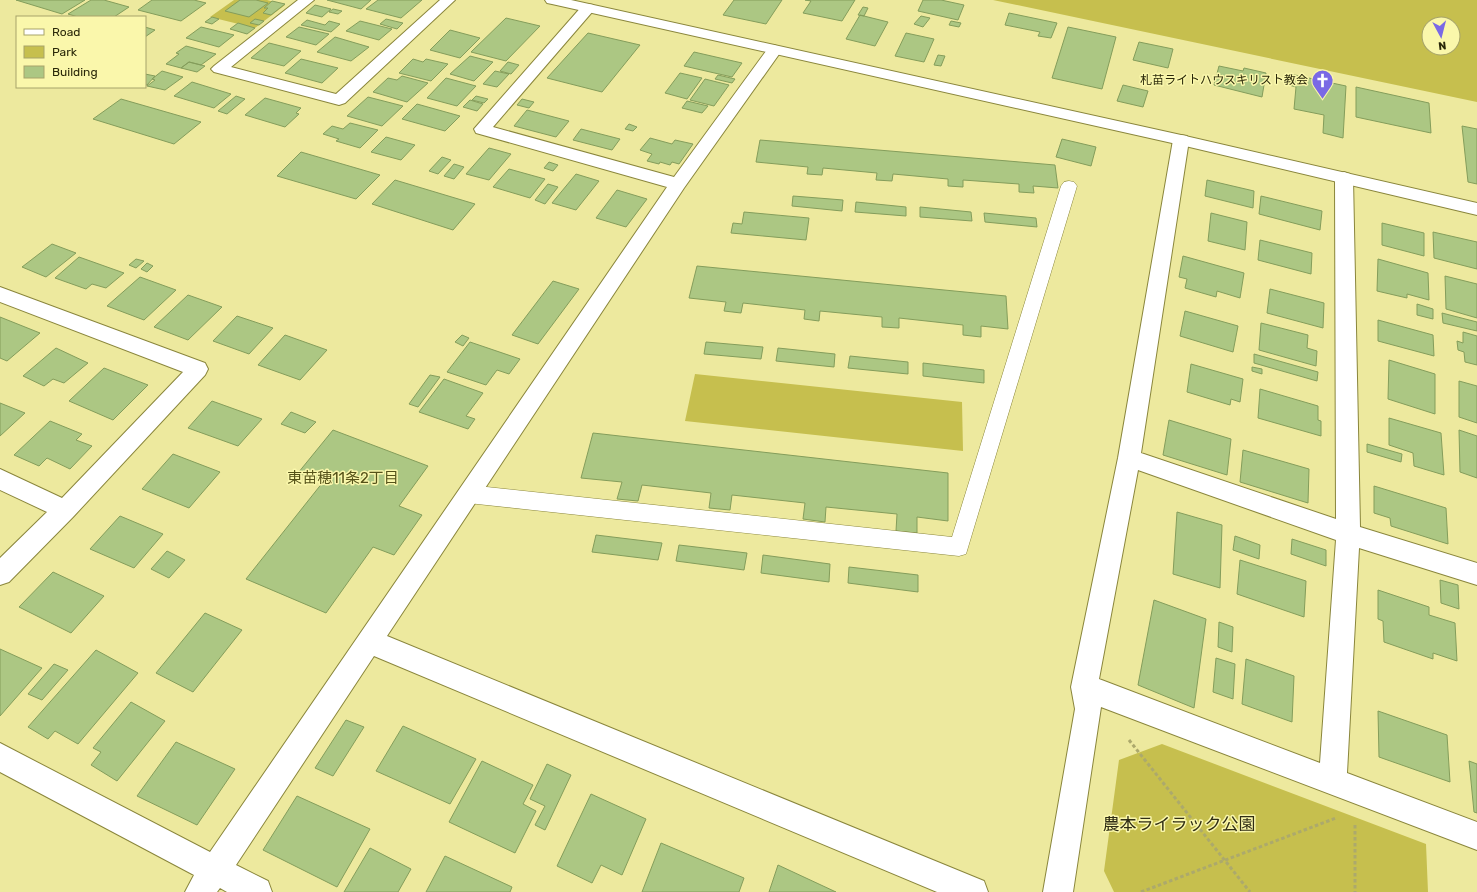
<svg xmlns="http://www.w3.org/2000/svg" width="1477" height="892" viewBox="0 0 1477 892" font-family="Rubik,'Noto Sans JP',sans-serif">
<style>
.green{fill:#c6bf4e;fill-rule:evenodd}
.building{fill:#acc783;stroke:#849d5b}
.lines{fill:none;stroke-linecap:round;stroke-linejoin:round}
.lane-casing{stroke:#8a863c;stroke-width:1}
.street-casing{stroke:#8a863c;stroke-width:2}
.secondary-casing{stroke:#8a863c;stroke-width:2}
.path{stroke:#aca96c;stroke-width:3;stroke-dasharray:3.5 2.5;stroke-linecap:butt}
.lane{fill:#fff;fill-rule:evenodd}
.street{fill:#fff;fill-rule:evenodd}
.secondary{fill:#fff;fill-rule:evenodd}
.labels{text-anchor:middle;stroke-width:3;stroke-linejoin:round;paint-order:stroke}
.far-poi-label{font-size:12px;fill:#2a2809;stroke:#faf7ab;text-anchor:end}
.neighbourhood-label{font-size:15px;fill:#555219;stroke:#faf7ab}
.near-park-label{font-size:17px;fill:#2f2d15;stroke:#faf7ab}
</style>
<rect width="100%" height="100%" fill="#ede99e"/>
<path class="green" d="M234,0H267L285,5L255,28L210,17Z
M993,0H1477V102ZM1429,24H1453V48H1429Z
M695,374L962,402L963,451L685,421Z
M1162,744L1426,844L1428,892H1114L1104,871L1119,760Z"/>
<path class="building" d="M16,0H85L62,14Z
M91,0H104L129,7L114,17H78L68,14Z
M152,0H194L206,3L181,21L138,10Z
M240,0H256L268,3L249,17L225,11Z
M327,0H371L361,9Z
M378,0H422L401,18L366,9Z
M734,0H782L766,24L723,15Z
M805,0H855L842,21L803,13L811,1Z
M923,0H941L964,5L958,20L918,11Z
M272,1L285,4L271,15L263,13L268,8H264Z
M315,5L331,9L322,17L306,13Z
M863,7L868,8L864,16L858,15Z
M333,9L342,11L338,14L329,12Z
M1009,13L1057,23L1051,38L1038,36L1040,32L1005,25Z
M860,15L888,22L875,46L846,39Z
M921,16L930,18L923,27L914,24Z
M212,17L219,19L212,24L205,22Z
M506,18L540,26L506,61L471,52Z
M255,19L264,21L259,25L250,23Z
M386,19L403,23L397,29L380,24Z
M307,20L325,25L329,21L340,24L331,32L301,25Z
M360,21L392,29L379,40L346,31Z
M951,21L961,23L959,27L949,25Z
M238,23L255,28L247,34L230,29Z
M145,27L155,30L145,37Z
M201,27L234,35L219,47L186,38Z
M299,27L329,34L316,45L286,37Z
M1068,27L1116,37L1102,89L1052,78Z
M450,30L480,38L460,58L430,50Z
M588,33L640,45L602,92L547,78Z
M906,33L934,39L924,62L895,56Z
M335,37L369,47L351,61L317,52Z
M1139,42L1173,49L1168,68L1133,60Z
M269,43L301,51L284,66L251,58Z
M186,46L216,54L201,65L189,62L181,68L166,64L179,54L176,53Z
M694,52L742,63L732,77L684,66Z
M938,55L945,56L941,66L934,65Z
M470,56L493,62L474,81L450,74Z
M301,59L338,68L322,83L285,73Z
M413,59L423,62L426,59L448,64L431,81L399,73Z
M189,62L205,66L197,72L181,68Z
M508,62L519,65L511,74L500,71Z
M1219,66L1243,71L1244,68L1266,73L1262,97L1214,85Z
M162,71L183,77L165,90L147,86L155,80L152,79Z
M495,71L509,74L497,87L483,84Z
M680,73L702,78L687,99L665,93Z
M145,74L155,76L147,85H145Z
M1290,74L1346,86L1343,138L1323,133L1324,115L1294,109L1296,87L1289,85Z
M718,75L735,79L732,83L715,79Z
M402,76L428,83L407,102L373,92L388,78L397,80Z
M446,78L476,86L457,106L427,98Z
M705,79L729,85L714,106L690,100Z
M192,82L231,94L214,108L174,96Z
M1123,85L1148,91L1143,107L1117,101Z
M1356,87L1429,103L1431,133L1356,117Z
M236,96L245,99L227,114L218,111Z
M476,96L488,99L484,103L472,100Z
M368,97L403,106L382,126L347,116Z
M265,98L301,108L296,113L299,114L285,127L245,115Z
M121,99L201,122L174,144L93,119Z
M522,99L534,102L529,108L517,105Z
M470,100L483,104L477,111L463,107Z
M687,101L708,106L702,113L682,108Z
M417,104L460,116L445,131L402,119Z
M527,110L569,121L556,137L514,126Z
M350,123L378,130L360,148L336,141L339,139L323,134L332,126L343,129Z
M629,124L637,127L633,131L625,129Z
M1462,126L1477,129V184L1468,182Z
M581,129L620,139L612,150L573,140Z
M386,137L415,145L401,160L371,152Z
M650,138L672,144L675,140L693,144L679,164L672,162L670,165L660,162L659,164L647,161L652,154L640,150Z
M1062,139L1096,147L1091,166L1056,157Z
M760,140L1055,165L1058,188L1033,186L1034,193L1019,192V184L963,180V187L948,186V179L893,174L892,181L876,180L877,173L823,168L822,175L807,174L808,167L756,162Z
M489,148L511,154L489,180L466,174Z
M301,152L380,175L356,199L277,176Z
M442,157L451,160L438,174L429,171Z
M549,162L558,165L553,171L544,168Z
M454,164L464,167L454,179L444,176Z
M509,169L545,179L530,198L493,187Z
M576,174L599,181L576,210L552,203Z
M395,180L475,204L453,230L372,204Z
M1207,180L1254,191L1253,208L1205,196Z
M548,184L558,187L545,204L535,200Z
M617,190L647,199L626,227L596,218Z
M793,196L843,200L842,211L792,206Z
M1261,196L1322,211L1320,230L1259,214Z
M856,202L906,207V216L855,212Z
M920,207L971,212L972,221L920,217Z
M744,212L809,218L806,240L731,233L733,223L742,224Z
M984,213L1036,218L1037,227L985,222Z
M1211,213L1247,222L1245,250L1208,241Z
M1382,223L1424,233V256L1382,245Z
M1433,232L1477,242V269L1434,258Z
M1260,240L1312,253L1311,274L1258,260Z
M52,244L76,253L46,277L22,267Z
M1183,256L1244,273L1240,298L1217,291L1216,297L1185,288L1187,279L1179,277Z
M79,257L124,273L106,288L92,284L86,289L55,278Z
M136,259L144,261L136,268L129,265Z
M1378,259L1428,273L1429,300L1407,294V298L1377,291Z
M147,263L153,266L147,272L141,269Z
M697,266L1006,296L1008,329L981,326V337L963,335V325L899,318V328L882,327V317L820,311L819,321L804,319L805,310L743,303L741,313L724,311L726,302L689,298Z
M1445,276L1477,284V318L1446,309Z
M140,277L176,290L144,320L107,306Z
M553,281L579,289L538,344L512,335Z
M1270,289L1324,303L1323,328L1267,313Z
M188,295L222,307L188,340L154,327Z
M1417,304L1433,309V319L1417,315Z
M1185,311L1238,326L1233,352L1180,336Z
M1442,313L1477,322V331L1443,323Z
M237,316L273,328L249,354L213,341Z
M0,317L40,333L7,361L0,358Z
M1378,320L1433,335L1434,356L1378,341Z
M1261,323L1308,335L1307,348L1317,351L1316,366L1259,350Z
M1463,332L1477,336V365L1465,362L1464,352L1458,350L1457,341L1463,343Z
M285,335L327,350L300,380L258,365Z
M462,335L469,338L463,346L455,342Z
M470,342L520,359L509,374L497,370L486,385L447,372Z
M706,342L763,347L761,359L704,354Z
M56,348L88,363L64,383L53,379L44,386L23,376Z
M778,348L835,354L834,367L776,361Z
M1254,354L1318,372L1317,381L1254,363Z
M850,356L908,362V374L848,368Z
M1389,360L1435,374V414L1388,399Z
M923,363L984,370V383L923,376Z
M1191,364L1243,379L1240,402L1231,399L1230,405L1187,392Z
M1252,367L1262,369V374L1252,371Z
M104,368L148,385L113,420L69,401Z
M430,375L440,377L418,407L409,404Z
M444,379L483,393L466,416L475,419L468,429L419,412Z
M1459,381L1477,386V423L1459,417Z
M1260,389L1318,406V420L1321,421V436L1258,418Z
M212,401L262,419L238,446L188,428Z
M0,403L25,413L0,436Z
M291,412L316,422L305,433L281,424Z
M1389,418L1441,433L1444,475L1414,466L1413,453L1389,445Z
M1169,420L1231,439L1227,475L1163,455Z
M50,421L82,434L76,440L92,446L70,469L47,458L39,466L14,455Z
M333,430L428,466L399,506L422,515L394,555L373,547L326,613L246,579L323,482L298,473Z
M1459,430L1477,436V478L1460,472Z
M593,433L948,473V521L917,517V533L896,531L897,514L826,507L825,522L803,519L805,503L732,495L730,510L709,508L711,493L642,485L638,501L617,499L622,482L581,478Z
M1367,444L1402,454L1401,462L1367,452Z
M1243,450L1309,469L1308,503L1240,482Z
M173,454L220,472L189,508L142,489Z
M1374,486L1446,508L1448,544L1391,526L1390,518L1374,513Z
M1177,512L1222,525L1220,588L1173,574Z
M120,516L163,534L134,568L90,549Z
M596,535L662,543L658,560L592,552Z
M1235,536L1260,545L1259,559L1233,550Z
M1292,539L1326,550V566L1291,554Z
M679,545L747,553L744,570L676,561Z
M167,551L185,560L169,578L151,569Z
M763,555L830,564L829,582L761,573Z
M1240,560L1306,581L1304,617L1237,594Z
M849,567L918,575V592L848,583Z
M53,572L104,596L71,633L19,607Z
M1440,580L1458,585L1459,609L1441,603Z
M1378,590L1429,607V615L1455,623L1457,661L1433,653V659L1384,642L1383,621L1378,619Z
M1154,600L1206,619L1194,708L1138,685Z
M205,613L242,630L193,692L156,673Z
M1219,622L1233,627L1232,652L1218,647Z
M0,649L42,668L0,716Z
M96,650L138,673L78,744L55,731L48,739L28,727Z
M1216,658L1235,664L1233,699L1213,692Z
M1246,659L1294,676L1292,722L1242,704Z
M54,664L68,670L42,700L28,694Z
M131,702L165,721L117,781L91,765L101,752L93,748Z
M1378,711L1447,735L1450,782L1379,757Z
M346,720L364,727L333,776L315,768Z
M403,726L476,759L450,804L376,771Z
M176,742L235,769L197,825L137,796Z
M482,761L533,785L523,804L536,811L515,853L449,822Z
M1469,761L1477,764V813L1474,812Z
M547,764L571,775L545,830L535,825L545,806L530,799Z
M591,794L646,819L622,875L601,865L592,883L557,866Z
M297,796L370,829L337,887L263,850Z
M661,843L744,878L739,892H642Z
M370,848L411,869L398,892H344Z
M445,856L512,887L510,892H426Z
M778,865L836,892H769Z"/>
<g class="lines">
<defs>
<path id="lane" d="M1069,181L1074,182L1077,186L966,554L959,556L468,503L461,500L458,494L461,488L468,485L952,537L1061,186L1064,182Z"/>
<path id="street" d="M298,0H314L231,67L336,94L440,0H455L345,103L339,105L214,72L211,69L214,66Z
M588,4L593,5L595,8L593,11L493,127L674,177L769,47L774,45L779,47L782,50L684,188L387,636L984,881L988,892H937L374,656L236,865L268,881L272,892H227L220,888L217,892H185L194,875L0,772V743L210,852L667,187L476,133L474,129L583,5Z
M1181,135L1187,136L1189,140L1141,453L1336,519L1335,178L1338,174L1344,172L1350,174L1353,178L1360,527L1477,563V585L1359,548L1347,773L1477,822V850L1101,707L1073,892H1043L1075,709L1071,687L1118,458L1173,140L1175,136ZM1138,470L1336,540L1320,763L1099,679Z
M0,287L205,363L208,369L205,375L73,517L9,582L0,585V558L47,512L0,490V469L62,498L183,372L0,302Z"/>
<path id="secondary" d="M545,0H571L1181,135L1477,203V215L1181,145L552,4L547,3Z"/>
</defs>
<use href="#lane" class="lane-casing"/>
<use href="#street" class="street-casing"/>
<use href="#secondary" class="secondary-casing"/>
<path class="path" d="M1129,740L1250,892
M1355,825V892
M1141,892L1336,818"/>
<use href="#lane" class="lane"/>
<use href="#street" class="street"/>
<use href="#secondary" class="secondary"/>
</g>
<defs>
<symbol id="church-pin" viewBox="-11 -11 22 30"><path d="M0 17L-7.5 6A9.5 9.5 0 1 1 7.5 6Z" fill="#7a69e5" stroke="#faf7ab"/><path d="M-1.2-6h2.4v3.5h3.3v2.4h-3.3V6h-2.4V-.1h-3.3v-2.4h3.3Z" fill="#fff"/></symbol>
</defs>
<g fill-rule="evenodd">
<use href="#church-pin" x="1310" y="68" width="25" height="34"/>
</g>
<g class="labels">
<g class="far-poi-label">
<text x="1308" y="84">札苗ライトハウスキリスト教会</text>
</g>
<g class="neighbourhood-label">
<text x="343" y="483">東苗穂11条2丁目</text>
</g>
<g class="near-park-label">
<text x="1179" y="830">農本ライラック公園</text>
</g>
</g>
<rect x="16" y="16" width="130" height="72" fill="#faf7ab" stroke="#a7a46a"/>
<rect x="24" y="29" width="20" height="6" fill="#ffffff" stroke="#a7a46a"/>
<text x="52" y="36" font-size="12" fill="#2a2809">Road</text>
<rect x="24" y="46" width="20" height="12" fill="#c6bf4e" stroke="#a7a46a"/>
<text x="52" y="56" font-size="12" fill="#2a2809">Park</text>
<rect x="24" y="66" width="20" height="12" fill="#acc783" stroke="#a7a46a"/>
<text x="52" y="76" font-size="12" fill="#2a2809">Building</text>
<g transform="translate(1441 36) rotate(173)"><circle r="19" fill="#faf7ab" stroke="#a7a46a"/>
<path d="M0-3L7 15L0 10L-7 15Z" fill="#7a69e5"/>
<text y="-6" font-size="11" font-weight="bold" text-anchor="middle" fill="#2a2809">N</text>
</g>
</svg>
